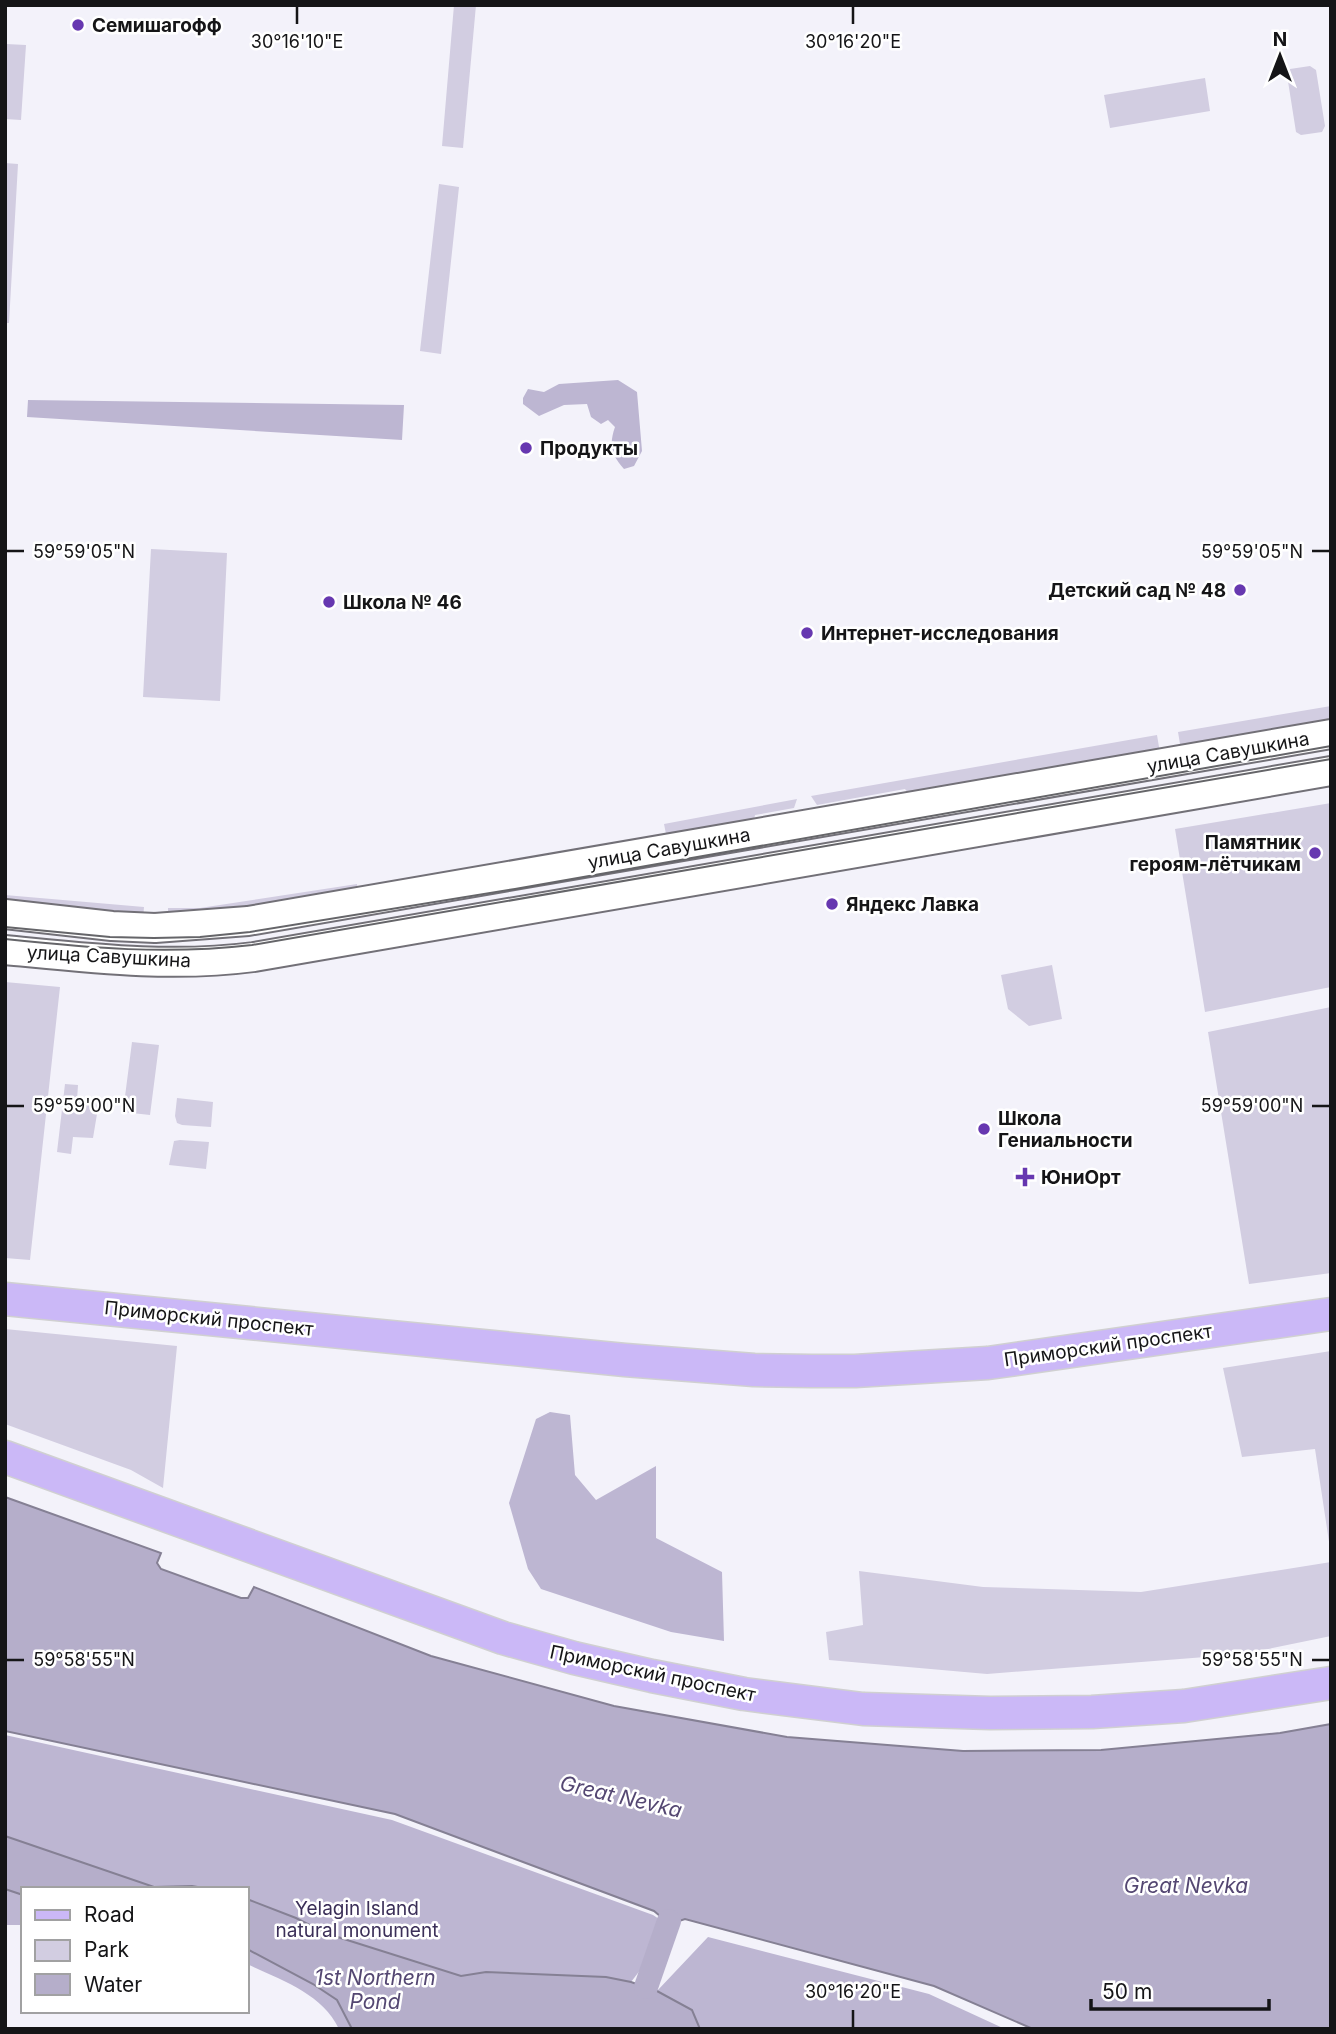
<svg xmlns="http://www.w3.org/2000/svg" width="1336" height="2034" viewBox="0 0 1336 2034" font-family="Inter,sans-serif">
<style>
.green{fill:#d2cde1}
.forest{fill:#bdb6d2}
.water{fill:#b5aeca;stroke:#858094;stroke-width:2}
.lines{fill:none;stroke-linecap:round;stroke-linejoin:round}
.canal{stroke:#b5aeca;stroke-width:24}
.secondary-casing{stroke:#727077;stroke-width:32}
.primary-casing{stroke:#d0d0d1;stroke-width:35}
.secondary{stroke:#fff;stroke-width:28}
.primary{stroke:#cbb8f7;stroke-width:32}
.tram{stroke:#656569;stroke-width:2}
.ticks{fill:none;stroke:#151517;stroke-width:2.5}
.poi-dot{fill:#6738b0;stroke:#fff;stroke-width:2.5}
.labels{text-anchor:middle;stroke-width:5;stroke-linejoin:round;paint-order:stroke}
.poi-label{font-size:19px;font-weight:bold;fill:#151517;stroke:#fff;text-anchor:start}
.street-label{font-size:19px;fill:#151517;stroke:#fff}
.park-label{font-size:19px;fill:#3b2f58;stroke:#fff}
.water-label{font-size:21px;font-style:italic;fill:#544772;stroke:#fff}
.ticks-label{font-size:18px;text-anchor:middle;fill:#151517;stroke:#fff;stroke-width:5;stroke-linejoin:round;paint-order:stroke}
</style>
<rect width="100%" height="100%" fill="#f3f2fa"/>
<path class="green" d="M454,5H476L463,148L442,146Z
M6,44L26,45L21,120L5,119Z
M1310,66L1316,70L1325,126L1322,132L1301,135L1296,132L1287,75L1290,69Z
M1205,78L1210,111L1110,128L1104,95Z
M5,163L18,164L9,323H5Z
M439,184L459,187L441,354L420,351Z
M151,549L227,553L220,701L143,697Z
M1331,706V724L1181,750L1178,732Z
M1157,735L1160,753L911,797L905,789L817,805L811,796Z
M797,799L794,808L755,815L753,825L667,839L664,824Z
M1331,803V987L1205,1012L1175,829Z
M357,884L358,893L168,920V908H200Z
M5,895L144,907L143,919L5,906Z
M1052,965L1062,1019L1029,1026L1008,1009L1001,975Z
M5,982L60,987L30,1260L5,1258Z
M1331,1007V1273L1249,1284L1208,1032Z
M132,1042L159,1045L150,1115L123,1112Z
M65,1084L78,1085L77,1100L96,1103L98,1108L93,1138L73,1137L71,1154L57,1152Z
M177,1098L213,1102L211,1127L182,1125L177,1123L175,1116Z
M180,1140L209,1142L206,1169L169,1165L174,1141Z
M5,1329L177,1346L163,1488L131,1470L5,1424Z
M1331,1351V1555L1315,1449L1242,1457L1223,1368Z
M1331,1562V1636L1244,1654L987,1674L829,1660L826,1632L863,1625L859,1571L983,1587L1141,1592Z"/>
<path class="forest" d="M618,380L637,392L642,451L634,466L624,469C611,455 609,444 615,427L608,420L601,424L591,417L587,404L564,405L539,416L523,404V398L528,389L544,392L559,384Z
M28,400L404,405L402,440L27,417Z
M550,1412L570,1415L575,1475L596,1500L656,1466V1538L722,1572L724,1641L671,1632L541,1589L528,1569L509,1503L536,1419Z
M5,1735L392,1820L653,1915L659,1919L641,1969L631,1982L606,1977L486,1972L461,1976L325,1933L296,1918L247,1899V1889L154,1887L5,1836Z
M5,1889L23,1895V1925H5Z
M708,1937L929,1994L1005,2029H700L692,2010L657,1991Z
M247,1949L313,1984L337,2000L352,2029H339C322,1993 280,1980 247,1964Z"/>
<path class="water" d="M5,1497L161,1553L157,1563L161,1569L241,1598H248L254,1587L431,1656L614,1706L787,1737L963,1751L1101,1750L1280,1733L1331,1724V2029H1033L934,1986L685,1919L679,1921L678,1924L659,1919L660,1916L654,1911L395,1814L5,1731Z
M5,1836L154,1887L192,1886L209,1889H23V1895L5,1889Z
M247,1899L296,1918L325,1933L461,1976L486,1972L606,1977L631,1982L657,1991L692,2010L700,2029H352L337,2000L313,1984L247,1949Z"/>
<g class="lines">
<path class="canal" d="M646,1987L669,1921"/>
<defs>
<path id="secondary" d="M5,914L112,926L155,928L248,921L1331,734
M5,950C89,958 170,968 254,957L1331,771"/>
<path id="primary" d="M5,1299L625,1360L754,1370L812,1371H855L988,1363L1331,1314
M5,1457L503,1638L574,1658L652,1676L744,1694L863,1709L990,1713L1092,1712L1184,1706L1331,1683"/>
</defs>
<use href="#secondary" class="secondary-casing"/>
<use href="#primary" class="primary-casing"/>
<use href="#secondary" class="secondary"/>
<use href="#primary" class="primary"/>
<path class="tram" d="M5,927L110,937L154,938L200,937L250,932L515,889L1331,746
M5,939C91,948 165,955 252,945L1331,759"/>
</g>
<path class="ticks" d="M297,7V24M853,7V24M7,551H24M1312,551H1329M7,1106H24M1312,1106H1329M7,1660H24M1312,1660H1329M853,2010V2027"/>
<g class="poi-dot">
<circle cx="78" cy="25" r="7"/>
<circle cx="526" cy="448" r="7"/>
<circle cx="1240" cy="590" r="7"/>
<circle cx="329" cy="602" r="7"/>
<circle cx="807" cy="633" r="7"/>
<circle cx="1315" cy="853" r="7"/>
<circle cx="832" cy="904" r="7"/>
<circle cx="984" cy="1129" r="7"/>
<path d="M1021.5 1166.5h7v7h7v7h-7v7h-7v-7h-7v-7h7z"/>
</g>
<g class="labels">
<g class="poi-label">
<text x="92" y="32">Семишагофф</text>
<text x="540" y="455">Продукты</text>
<text x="1226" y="597" text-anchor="end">Детский сад № 48</text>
<text x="343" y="609">Школа № 46</text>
<text x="821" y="640">Интернет-исследования</text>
<text x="1301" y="849" text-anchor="end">Памятник<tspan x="1301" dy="22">героям-лётчикам</tspan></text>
<text x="846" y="911">Яндекс Лавка</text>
<text x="998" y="1125">Школа<tspan x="998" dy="22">Гениальности</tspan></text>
<text x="1041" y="1184">ЮниОрт</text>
</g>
<g class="street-label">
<text transform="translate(1228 752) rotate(-10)" y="7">улица Савушкина</text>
<text transform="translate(669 848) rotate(-10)" y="7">улица Савушкина</text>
<text transform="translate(109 956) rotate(3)" y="7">улица Савушкина</text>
<text transform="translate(209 1318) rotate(6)" y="7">Приморский проспект</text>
<text transform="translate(1108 1345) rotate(-8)" y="7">Приморский проспект</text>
<text transform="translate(653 1673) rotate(12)" y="7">Приморский проспект</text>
</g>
<g class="park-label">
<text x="357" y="1915">Yelagin Island<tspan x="357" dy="22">natural monument</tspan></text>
</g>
<g class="water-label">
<text transform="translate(621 1797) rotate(13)" y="7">Great Nevka</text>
<text x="1186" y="1893">Great Nevka</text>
<text x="375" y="1985">1st Northern<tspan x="375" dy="24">Pond</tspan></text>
</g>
</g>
<g class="ticks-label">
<text x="297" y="48">30°16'10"E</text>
<text x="853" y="48">30°16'20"E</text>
<text x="84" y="558">59°59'05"N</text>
<text x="1252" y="558">59°59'05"N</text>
<text x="84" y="1112">59°59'00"N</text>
<text x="1252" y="1112">59°59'00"N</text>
<text x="84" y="1666">59°58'55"N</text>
<text x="1252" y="1666">59°58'55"N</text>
<text x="853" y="1998">30°16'20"E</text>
</g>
<rect width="1336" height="2034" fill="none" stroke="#151517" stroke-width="14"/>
<rect x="21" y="1887" width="228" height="126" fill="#ffffff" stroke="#a1a1a2" stroke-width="2"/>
<rect x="35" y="1910" width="35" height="10" fill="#cbb8f7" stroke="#a1a1a2" stroke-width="2"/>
<text x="84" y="1922" font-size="21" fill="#151517">Road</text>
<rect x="35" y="1940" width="35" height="21" fill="#d2cde1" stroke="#a1a1a2" stroke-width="2"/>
<text x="84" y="1957" font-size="21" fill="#151517">Park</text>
<rect x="35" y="1974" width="35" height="21" fill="#b5aeca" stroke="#a1a1a2" stroke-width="2"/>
<text x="84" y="1992" font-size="21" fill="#151517">Water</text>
<g transform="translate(1280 56)" stroke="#ffffff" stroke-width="5" paint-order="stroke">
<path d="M0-5L12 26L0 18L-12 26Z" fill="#151517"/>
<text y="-10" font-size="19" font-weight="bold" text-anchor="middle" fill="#151517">N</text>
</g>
<path d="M1091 1999v10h178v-10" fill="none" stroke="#151517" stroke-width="3.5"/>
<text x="1102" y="1999" font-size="21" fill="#151517" stroke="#ffffff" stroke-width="5" paint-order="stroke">50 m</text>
</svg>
